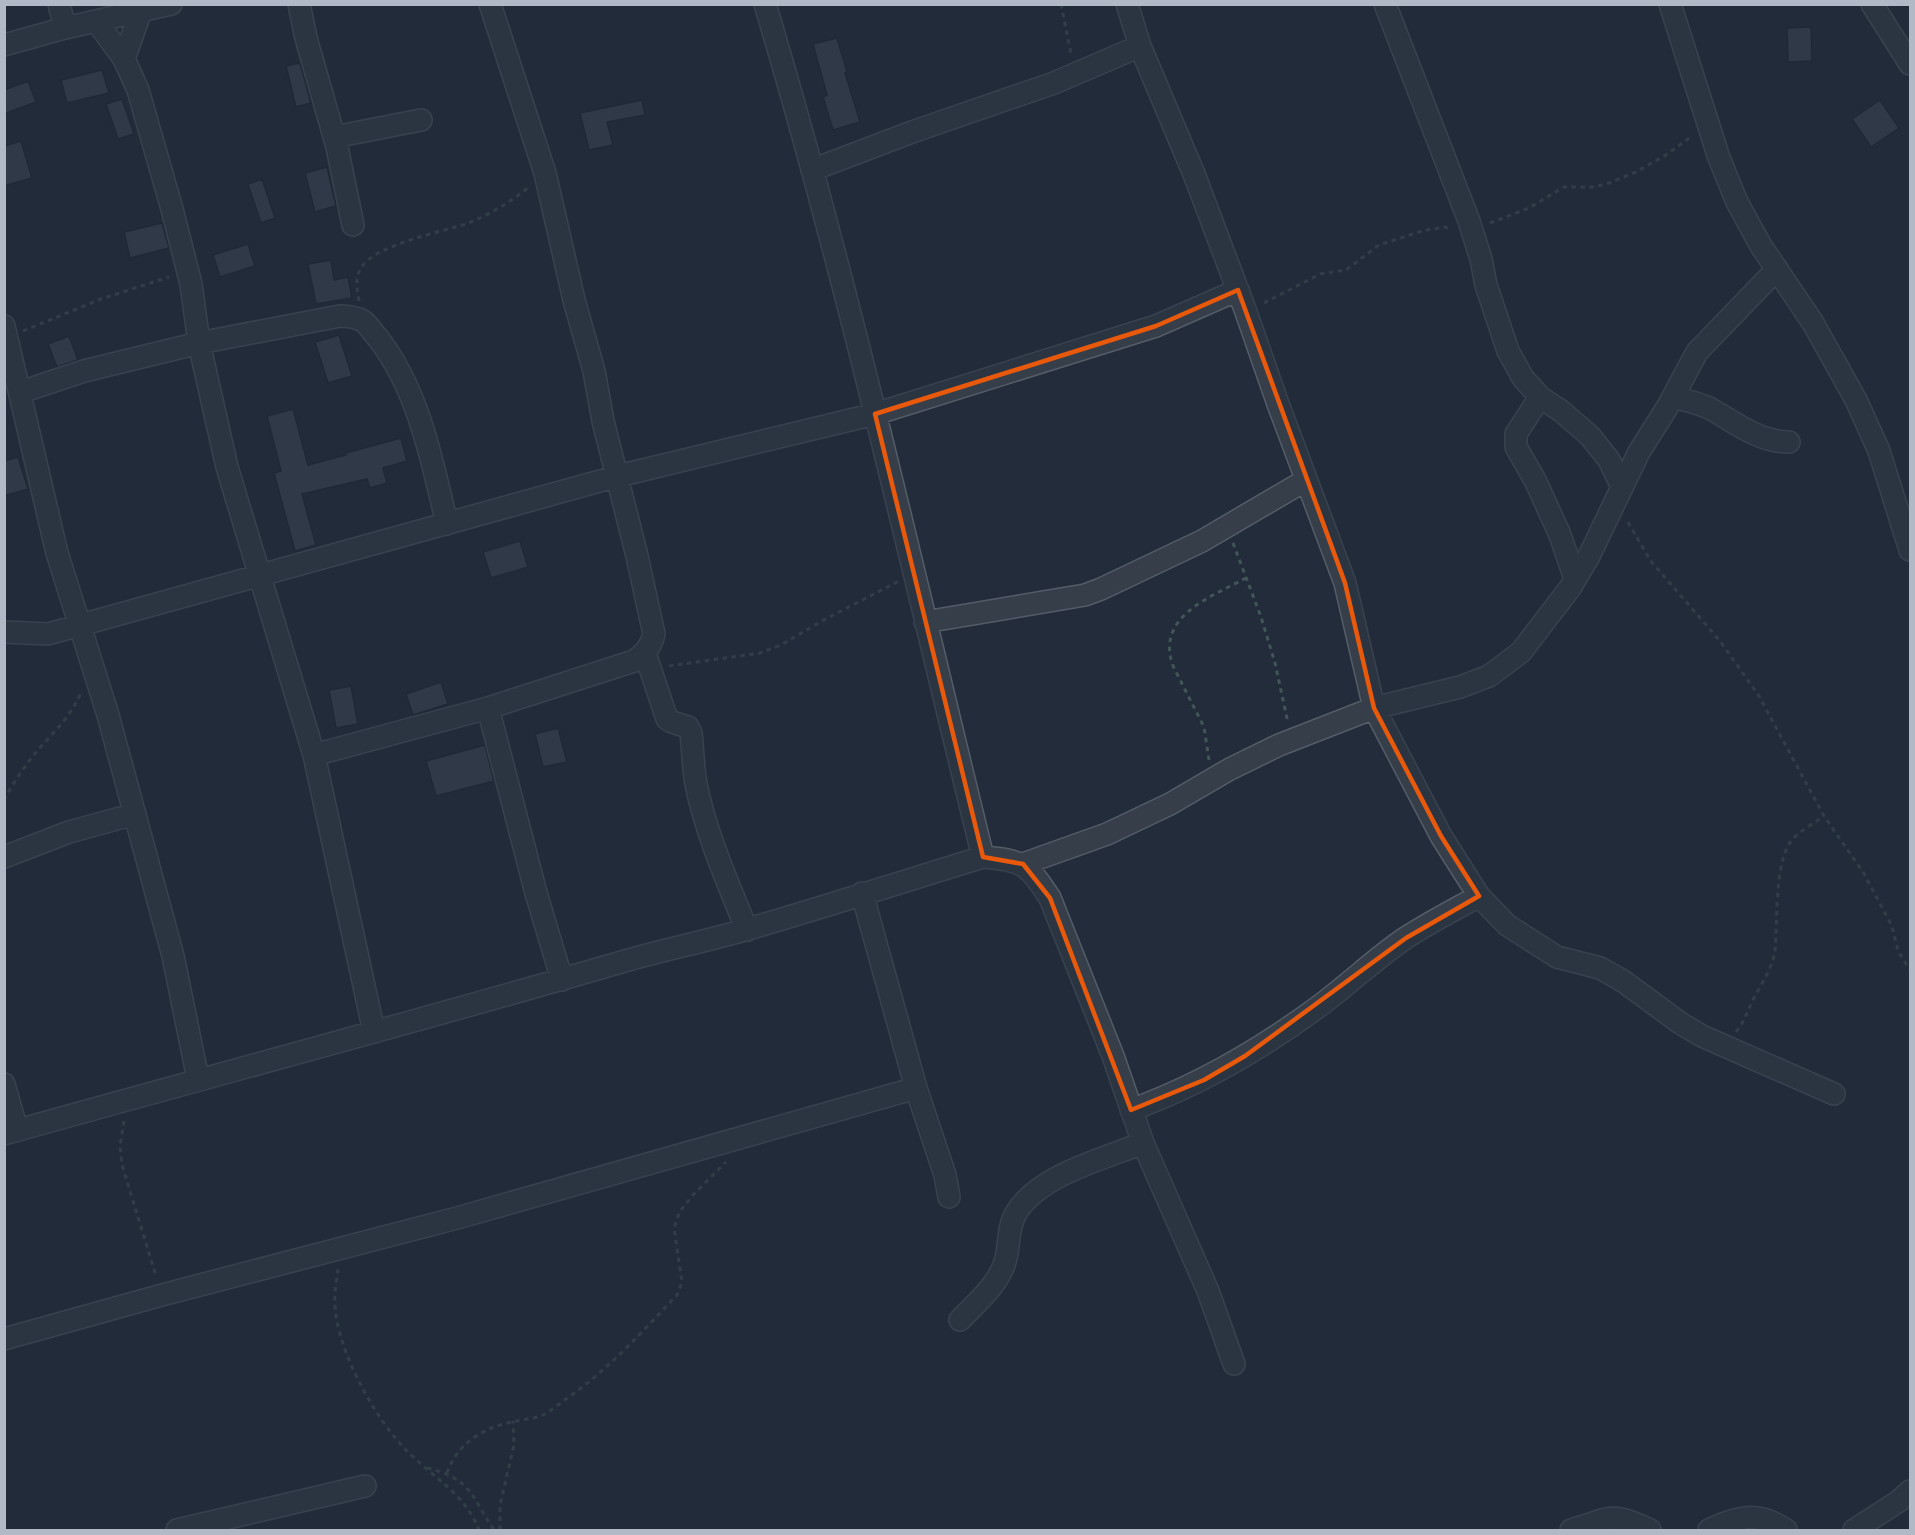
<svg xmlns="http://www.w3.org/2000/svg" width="1915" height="1535" viewBox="0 0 1915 1535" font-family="'Fira Sans',sans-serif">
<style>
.building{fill:#3e4a59;stroke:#1d2531;stroke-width:1.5}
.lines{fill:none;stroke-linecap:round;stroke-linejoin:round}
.minor-casing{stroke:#545c68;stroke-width:24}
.path{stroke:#425558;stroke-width:3;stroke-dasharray:4.5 4.5;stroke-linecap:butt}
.minor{stroke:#363e4a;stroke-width:21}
.marked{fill:none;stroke:#e8590c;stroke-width:4.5;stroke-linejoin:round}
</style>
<rect width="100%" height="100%" fill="#222c3a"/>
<path class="building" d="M1811,27L1812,61L1788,62L1787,28Z
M837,38L847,72L845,73L860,122L833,130L823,97L827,95L813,44Z
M300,63L311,103L296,107L286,66Z
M102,70L109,93L67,103L61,80Z
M28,81L36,102L4,114V90Z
M122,99L134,134L118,139L106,104Z
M642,100L645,115L607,122L613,145L589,150L580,113Z
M1880,100L1899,128L1871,147L1852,119Z
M21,141L32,178L4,186V146Z
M327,167L336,206L315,212L305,173Z
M262,179L275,218L261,223L248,184Z
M162,223L169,248L130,258L124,232Z
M248,244L255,266L220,277L213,255Z
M331,260L334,280L348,277L352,298L316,304L308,264Z
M339,335L352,376L328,383L315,342Z
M69,336L78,360L57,367L48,344Z
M293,409L308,465L346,455V453L401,438L407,461L383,468L387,483L370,488L367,479L302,494L316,545L295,551L274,473L281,471L267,416Z
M18,457L28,489L4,496V461Z
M520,541L528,567L491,578L483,552Z
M441,682L448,704L413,715L406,694Z
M351,686L358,724L336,728L329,690Z
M558,728L567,762L543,767L535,734Z
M485,745L494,781L436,796L426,761Z"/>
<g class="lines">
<defs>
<path id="minor" d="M59,4L65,28
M299,4L306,38L337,147L353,225
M765,4C849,285 913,573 983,857
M1127,4L1140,46L1194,174L1246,312L1278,404L1345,583L1374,708L1441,836L1479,896L1507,925L1557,957L1600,968L1623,981L1680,1023L1702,1036L1834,1094
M1385,4L1469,221L1481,259L1486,285L1508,351L1523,378L1540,397L1561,411L1590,436L1609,460L1622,487
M1670,4L1719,158L1737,202L1761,246L1813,323L1856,400L1879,451L1910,550
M1872,4L1910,64
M97,22L124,59L138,90L172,209L191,284L199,343L227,467L314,755L374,1032
M4,45L65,28L171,4
M124,59L141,11
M334,137L421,120
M812,170L912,132L1054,83L1140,46
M4,326L57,553L108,715L173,956L198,1079
M21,392L84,371L199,343L340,316C348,316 356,317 363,321C368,324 373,333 378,338C419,391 432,461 447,524
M1540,397L1516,434V447L1535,480L1560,535L1575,579
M1673,397C1685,400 1698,403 1709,408C1735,422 1758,442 1789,442
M925,622L1085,595L1101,589L1202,541L1306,480
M4,632L48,634L618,476L875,414L1156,326L1238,290
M645,653L667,719L672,722L688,727L691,733C693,750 693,767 696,784C706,834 728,883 747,930
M488,708L536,893L562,980
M314,755L488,708L634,661C645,653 651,647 654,634L637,556L603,421L594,371L574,300L545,173L490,4
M4,857L69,832L135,814
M1023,864L1107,834L1170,804L1230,769L1279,745L1374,708L1460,687L1489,676L1521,652L1570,588L1589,556L1639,452L1668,406L1697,352L1777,269
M862,893L916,1088L945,1175L949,1197
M4,1084L17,1130
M1131,1110C1200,1085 1263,1048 1322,1004C1350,983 1375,959 1404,939C1428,923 1454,910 1479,896
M4,1134C211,1076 419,1021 625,961C666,949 708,941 748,929C827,906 905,881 983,857C1024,860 1028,865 1050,898L1113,1056L1143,1143L1208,1291L1234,1364
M960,1320C976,1303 998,1285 1005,1262C1010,1246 1007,1228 1016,1213C1039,1175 1103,1159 1143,1143
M4,1339L162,1295L457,1218L916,1088
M177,1530L365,1486
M1571,1530C1611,1519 1608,1510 1650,1530
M1709,1530C1738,1517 1757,1510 1786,1530
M1854,1530L1899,1501L1910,1491"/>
</defs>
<use href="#minor" class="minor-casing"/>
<path class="path" d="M1061,4L1071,54
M1490,223L1529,208L1564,187H1594L1609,183L1636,172L1666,155L1692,136
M359,301C357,287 354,277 363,265C378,245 440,232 466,224C489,215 511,202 530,186
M1264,303L1320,274L1346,270L1379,245L1422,231L1444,227L1451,229
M23,331L101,299L169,277
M1628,522L1650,560L1720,641L1759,696L1824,816L1863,872L1892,926L1898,951L1910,970
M1233,543L1261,617L1275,663L1288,723
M669,666L760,653L781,645L820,622L899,581
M1209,760L1204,727L1173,666C1155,616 1211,597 1246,578
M4,800C12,785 22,770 33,756C49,736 71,718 81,692
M1736,1032C1745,1021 1748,1009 1755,996C1763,981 1773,967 1775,950C1778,920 1774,865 1791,841C1799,831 1813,824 1824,816
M124,1121L120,1146L122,1165L156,1276
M338,1269C337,1280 334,1291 335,1302C335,1348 376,1421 409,1453C435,1479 465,1494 479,1530
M427,1468C472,1479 471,1496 494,1530
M447,1473C457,1444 482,1428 512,1422C522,1419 534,1419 543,1415C551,1411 559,1404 566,1399C608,1370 642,1332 677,1295L682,1282L674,1228L680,1211L693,1195L726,1162
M500,1530V1505L514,1445L513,1421"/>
<use href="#minor" class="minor"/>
</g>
<path d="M0 0H1915V1535H0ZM1238,290L1345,583L1374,708L1441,836L1479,896L1406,938L1245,1056L1204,1080L1131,1110L1050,898L1023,864L983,857L875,414L1156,326Z" fill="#222c3a" fill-opacity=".55" fill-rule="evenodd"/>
<path class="marked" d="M1238,290L1345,583L1374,708L1441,836L1479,896L1406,938L1245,1056L1204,1080L1131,1110L1050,898L1023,864L983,857L875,414L1156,326Z"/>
<rect width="1915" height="1535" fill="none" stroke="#b1b9c6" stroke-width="12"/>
</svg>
